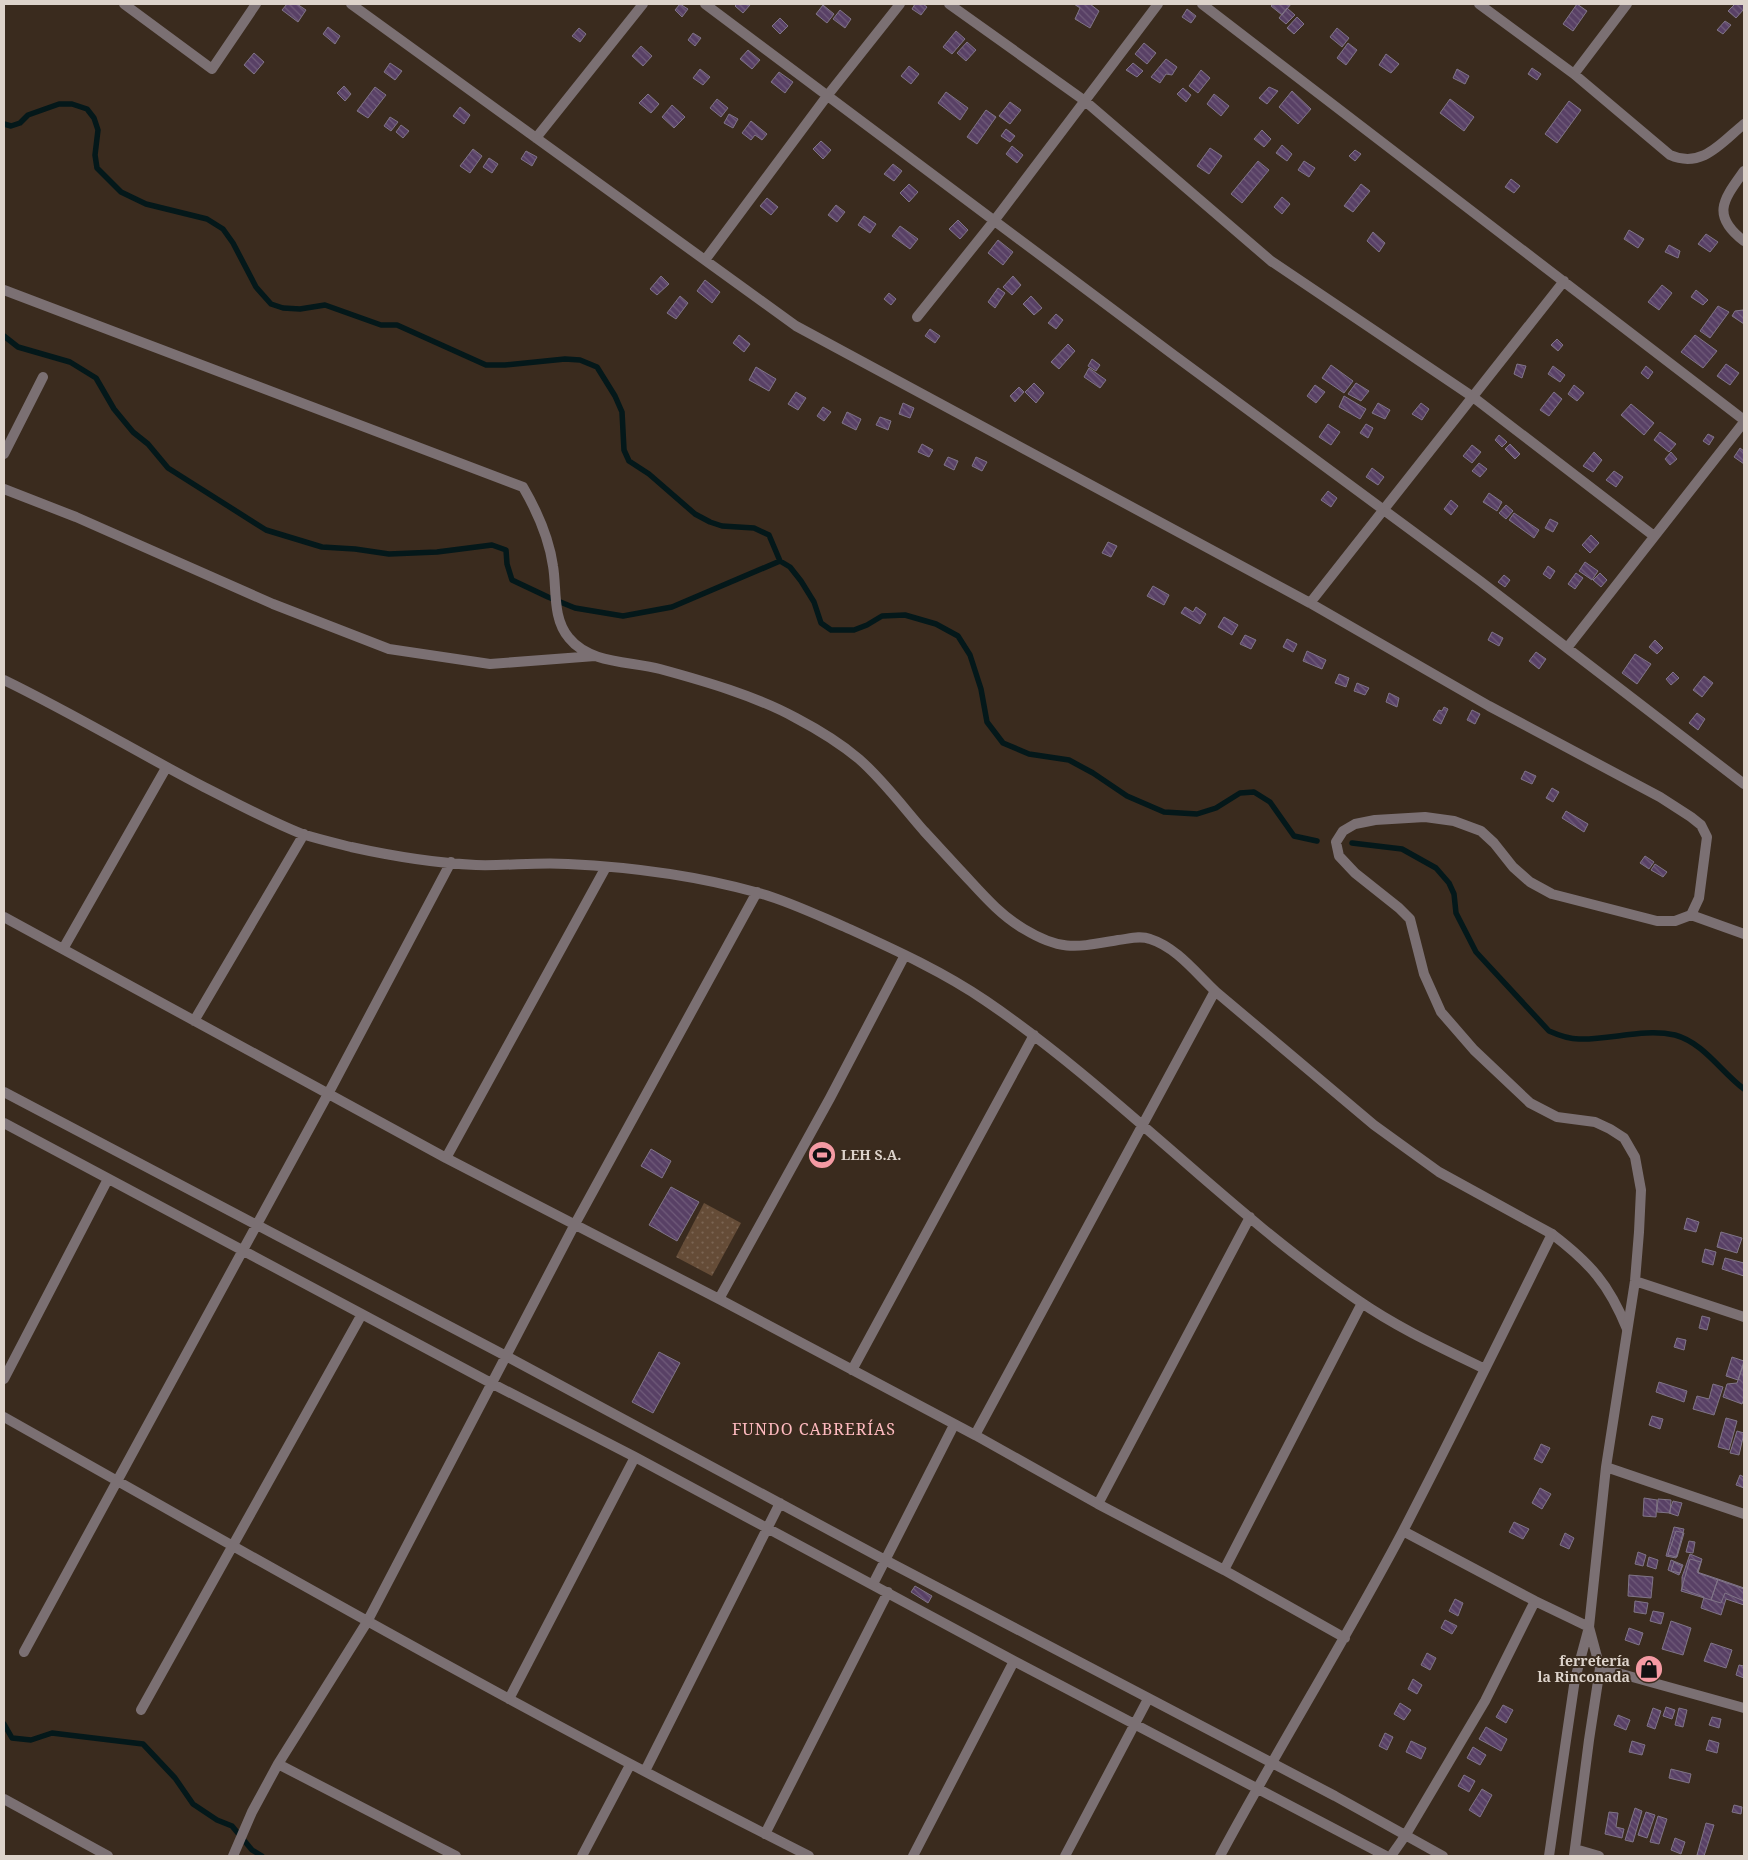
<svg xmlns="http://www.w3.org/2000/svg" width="1748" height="1860" viewBox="0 0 1748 1860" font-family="'Noto Serif',serif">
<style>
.grass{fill:url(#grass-dots)}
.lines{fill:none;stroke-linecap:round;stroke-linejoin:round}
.stream{stroke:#04181a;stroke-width:5.5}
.building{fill:url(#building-back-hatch);stroke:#807587}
.lane{stroke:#7b7073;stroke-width:10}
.street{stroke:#7b7073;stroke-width:10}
.labels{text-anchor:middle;stroke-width:4;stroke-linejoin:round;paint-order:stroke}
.poi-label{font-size:14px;font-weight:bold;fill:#ddd3cb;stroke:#3a2b1e;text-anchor:start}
.quarter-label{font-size:16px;letter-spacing:1px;fill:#febabf;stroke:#3a2b1e}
</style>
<defs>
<pattern id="grass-dots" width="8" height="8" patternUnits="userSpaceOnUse" patternTransform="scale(1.25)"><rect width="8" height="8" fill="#654c37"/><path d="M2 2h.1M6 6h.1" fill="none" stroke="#7b6553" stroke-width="1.8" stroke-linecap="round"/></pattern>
<pattern id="building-back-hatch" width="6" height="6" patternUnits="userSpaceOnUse" patternTransform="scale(1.25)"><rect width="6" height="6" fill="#584065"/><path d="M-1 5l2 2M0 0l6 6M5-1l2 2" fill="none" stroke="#705b7a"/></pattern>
</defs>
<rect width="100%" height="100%" fill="#3a2b1e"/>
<path class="grass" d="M704,1203L741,1223L712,1276L676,1257Z"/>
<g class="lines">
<path class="stream" d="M4,124L11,126L20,123L28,115L59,104H72L87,109L94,118L98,130L95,155L97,168L121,192L146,204L207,219L223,229L233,243L256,287L271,304L283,308L300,309L325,305L381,325H397L486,365H505L565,359L580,360L597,367L615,396L622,412L624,450L629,461L649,474L695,514L710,522L722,526L754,528L769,535L780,561L790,567L801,581L814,602L821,623L831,630H854L867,625L882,616L905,615L936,624L958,636L970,655L981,689L987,722L1003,743L1029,754L1069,760L1093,773L1127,796L1164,812L1197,814L1216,808L1240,793L1254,792L1270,802L1294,836L1317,841
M4,336L18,347L70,362L96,378L114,409L133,432L148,444L168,468L266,530L322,547L355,549L389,554L437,552L492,545L506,550L507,564L512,580L548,597L575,608L623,616L672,607L780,561
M1352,843L1402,849L1436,868L1449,883L1454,894L1456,913L1476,952L1549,1031C1558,1035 1568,1039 1579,1039C1611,1040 1643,1028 1675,1035C1704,1043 1721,1072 1744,1089
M4,1724L12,1738L31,1740L52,1733L143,1744L175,1778L193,1804L217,1820L232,1826L252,1850L262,1856"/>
</g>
<path class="building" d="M287,4H297L306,10L298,22L282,10Z
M680,4L688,9L682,17L675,10Z
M737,4H749L750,5L743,13L735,6Z
M915,4H923L927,7L921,15L912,9Z
M1074,4H1090L1099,11L1090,28L1075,19L1080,8Z
M1273,4H1291L1282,15L1271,6Z
M1577,4L1587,11L1573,31L1563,24Z
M1735,4H1744V9L1736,18L1728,11Z
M823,5L834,14L827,23L816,14Z
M1287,8L1295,15L1286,24L1279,18Z
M1187,9L1196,16L1191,23L1182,17Z
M840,10L851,19L845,28L833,19Z
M1297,17L1304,24L1294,34L1287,28Z
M780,18L788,26L780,34L772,26Z
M1725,21L1731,25L1723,34L1717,30Z
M328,27L340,36L335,44L323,34Z
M579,28L586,34L580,42L572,36Z
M1337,28L1349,38L1342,47L1330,37Z
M956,31L965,39L952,54L943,47Z
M693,33L701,38L695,46L688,40Z
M967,42L976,50L966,61L957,53Z
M1144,43L1156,53L1147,64L1135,54Z
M1348,43L1357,50L1346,65L1337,58Z
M641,46L652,56L643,66L632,56Z
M748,50L760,60L752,69L740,59Z
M254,53L264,62L254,74L244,65Z
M1386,54L1399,64L1391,73L1379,65Z
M1166,59L1177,67L1172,75L1166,74L1160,83L1151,77Z
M390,63L402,71L395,80L384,72Z
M1133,63L1143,71L1137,77L1126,70Z
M909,66L919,74L911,84L901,76Z
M1532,68L1541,74L1537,80L1528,74Z
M700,69L710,77L703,85L693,78Z
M1457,69L1469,76L1465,84L1453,78Z
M1201,70L1210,78L1198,93L1189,86Z
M779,72L793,82L785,93L771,82Z
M344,86L351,94L345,101L337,93Z
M375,87L386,95L368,118L357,111Z
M1269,87L1278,91L1267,104L1259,98Z
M1183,88L1191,95L1186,102L1177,94Z
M1292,91L1311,109L1298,124L1279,107Z
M946,92L968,108L960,120L938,103Z
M648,94L659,104L651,113L639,103Z
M1214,94L1229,106L1221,116L1207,104Z
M717,99L728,108L721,117L710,108Z
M1450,99L1474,117L1464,131L1440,113Z
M1569,101L1581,110L1557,143L1545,134Z
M1010,102L1021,110L1010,124L999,116Z
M672,105L685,117L674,128L662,117Z
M460,107L470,115L464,124L453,116Z
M986,110L996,117L977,144L967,137Z
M729,114L738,119L733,128L724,123Z
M390,117L398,122L391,131L384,126Z
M751,121L767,134L762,140L755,135L751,140L742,133Z
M401,125L409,131L403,138L396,132Z
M1006,129L1015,136L1010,142L1001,136Z
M1262,130L1271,139L1264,147L1254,139Z
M821,141L831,150L823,159L813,149Z
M1282,145L1292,154L1287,161L1276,153Z
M1012,146L1023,155L1017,163L1006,154Z
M1210,148L1222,156L1209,174L1197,166Z
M473,149L482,156L470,173L460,166Z
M1355,150L1361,154L1355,161L1349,156Z
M526,151L537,157L532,166L521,159Z
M489,158L498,164L492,173L483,167Z
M1258,161L1269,170L1242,203L1231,194Z
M1304,161L1315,168L1309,177L1298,170Z
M893,164L902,171L894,181L884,174Z
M1511,179L1520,186L1514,193L1505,187Z
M909,184L918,192L909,202L900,193Z
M1361,184L1370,191L1353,212L1344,206Z
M1282,197L1290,204L1282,214L1274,207Z
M767,198L778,207L771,215L760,206Z
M836,205L845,212L837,222L828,215Z
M864,216L876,224L870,233L858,225Z
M958,220L968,230L960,239L949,229Z
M900,226L918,239L910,249L892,236Z
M1629,230L1644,239L1638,248L1624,239Z
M1373,232L1385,243L1379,252L1367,241Z
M1706,234L1718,242L1710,252L1698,244Z
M998,240L1013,252L1003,265L988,253Z
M1669,245L1680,251L1678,258L1665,252Z
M661,276L669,284L657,295L650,289Z
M1013,276L1021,285L1012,295L1003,287Z
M705,280L720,292L712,303L697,291Z
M1662,285L1672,293L1659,310L1648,302Z
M998,288L1005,293L995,308L988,302Z
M1696,290L1708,300L1703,305L1691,297Z
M889,293L896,299L891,305L884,299Z
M680,296L688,303L676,319L667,313Z
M1031,296L1042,308L1034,315L1023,304Z
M1718,306L1729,312L1710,338L1700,331Z
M1743,310L1744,312V324L1732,316L1735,311Z
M1056,314L1063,320L1056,329L1048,323Z
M930,329L940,336L935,343L925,336Z
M739,335L750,344L744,352L733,343Z
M1695,335L1717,351L1703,368L1681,352Z
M1557,339L1563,345L1558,351L1551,345Z
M1068,344L1075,351L1059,369L1051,362Z
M1092,359L1100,365L1096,371L1088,366Z
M1517,364L1526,366L1522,378L1514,374Z
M1726,364L1739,373L1730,385L1717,376Z
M1331,365L1353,381L1344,393L1322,378Z
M1553,366L1565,375L1560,382L1548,374Z
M1646,366L1653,372L1648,379L1641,373Z
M756,367L776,379L769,391L749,380Z
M1089,368L1106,380L1100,388L1084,377Z
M1034,383L1044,393L1036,403L1025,392Z
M1356,383L1369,391L1361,401L1348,394Z
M1315,385L1325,392L1316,403L1307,396Z
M1574,385L1584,393L1577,401L1568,394Z
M1019,387L1024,392L1015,402L1010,396Z
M796,392L806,398L798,410L788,404Z
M1554,392L1562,399L1549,416L1540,410Z
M1344,396L1366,409L1360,419L1339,407Z
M903,403L914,408L910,418L899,414Z
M1378,403L1390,410L1385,419L1372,413Z
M1421,403L1429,409L1422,420L1412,414Z
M1631,404L1654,423L1644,435L1621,415Z
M823,407L831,412L824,421L817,416Z
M847,412L861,419L856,430L842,423Z
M880,417L891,421L888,430L876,425Z
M1328,424L1340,432L1331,445L1319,437Z
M1366,424L1373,428L1368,438L1360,433Z
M1660,432L1676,444L1669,452L1654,440Z
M1708,434L1714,437L1709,445L1703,441Z
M1499,435L1507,442L1502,447L1495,440Z
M922,444L933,450L929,457L918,452Z
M1510,444L1520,454L1515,459L1505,449Z
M1472,445L1481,452L1472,463L1463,456Z
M1740,448L1744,451V464L1734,457Z
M1594,452L1602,460L1593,472L1583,466Z
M1671,452L1677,459L1670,465L1665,459Z
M948,457L958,461L954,470L944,465Z
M976,457L987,462L982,471L972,466Z
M1479,463L1487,469L1480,477L1472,471Z
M1372,468L1384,477L1378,485L1366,477Z
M1614,471L1623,477L1616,487L1606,480Z
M1328,491L1337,498L1331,507L1321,500Z
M1489,493L1502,502L1497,511L1483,502Z
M1451,500L1458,506L1451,515L1444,509Z
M1506,505L1513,511L1506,519L1499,513Z
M1514,513L1539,530L1534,538L1509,520Z
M1550,519L1558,523L1553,532L1545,528Z
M1591,535L1599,543L1590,553L1582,545Z
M1108,542L1117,546L1111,557L1102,553Z
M1585,562L1598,571L1592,580L1579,571Z
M1548,566L1555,571L1550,579L1543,574Z
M1576,573L1583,578L1575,589L1568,584Z
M1600,573L1607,580L1601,587L1593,580Z
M1504,575L1510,580L1505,587L1498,582Z
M1153,586L1169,595L1164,605L1147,596Z
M1185,607L1193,612L1196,607L1206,614L1200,624L1181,613Z
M1224,617L1238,625L1232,635L1218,627Z
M1492,632L1503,638L1499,646L1488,640Z
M1245,635L1256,640L1251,649L1240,644Z
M1287,639L1297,644L1293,652L1283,647Z
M1655,640L1663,648L1657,654L1649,647Z
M1307,651L1326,660L1322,669L1303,661Z
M1536,652L1546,659L1539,669L1529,661Z
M1635,654L1651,664L1637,684L1622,673Z
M1673,672L1679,678L1671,685L1666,679Z
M1339,674L1349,678L1346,687L1335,683Z
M1704,676L1713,683L1702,697L1693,690Z
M1357,683L1369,688L1365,695L1354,691Z
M1389,693L1399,698L1397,707L1386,702Z
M1444,707L1448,709L1441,724L1433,720L1439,710L1442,711Z
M1472,710L1480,714L1475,724L1467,720Z
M1697,713L1705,719L1698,730L1689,723Z
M1525,771L1536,776L1532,784L1521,779Z
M1552,788L1559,792L1553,802L1546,798Z
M1566,811L1588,824L1584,832L1562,818Z
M1645,856L1654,862L1649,869L1640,863Z
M1655,864L1667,872L1663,877L1651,870Z
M651,1149L671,1161L662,1178L641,1166Z
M671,1187L699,1202L677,1241L649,1225Z
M1687,1218L1699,1222L1696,1232L1684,1229Z
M1721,1232L1742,1238L1737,1253L1717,1247Z
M1705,1249L1716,1252L1713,1265L1702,1262Z
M1725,1258L1744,1263V1276L1722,1269Z
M1702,1316L1710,1318L1707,1330L1699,1328Z
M1677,1338L1686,1340L1684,1350L1674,1347Z
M659,1352L680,1363L653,1413L632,1402Z
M1732,1357L1744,1361L1738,1380L1726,1376Z
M1743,1366L1744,1399L1742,1404L1723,1397L1727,1384L1737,1383Z
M1659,1382L1687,1391L1684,1402L1656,1392Z
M1713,1384L1723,1387L1714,1415L1693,1409L1697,1396L1709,1399Z
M1652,1416L1663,1419L1660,1429L1649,1425Z
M1726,1418L1737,1421L1729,1450L1718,1447Z
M1737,1431L1744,1433L1739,1455L1730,1453Z
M1541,1444L1550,1448L1542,1463L1534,1459Z
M1740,1475L1744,1477V1488L1736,1485Z
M1540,1488L1551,1494L1542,1509L1532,1503Z
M1644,1498L1657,1500L1656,1517L1643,1516Z
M1658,1499L1671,1500L1670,1513L1657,1512Z
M1673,1501L1682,1503L1678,1516L1669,1513Z
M1514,1522L1529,1529L1523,1539L1509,1532Z
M1674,1527L1684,1529L1676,1558L1666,1556Z
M1676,1531L1684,1533L1677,1557L1668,1555Z
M1565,1533L1574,1538L1569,1549L1560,1545Z
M1689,1541L1695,1542L1693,1553L1686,1552Z
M1638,1552L1646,1555L1643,1566L1635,1564Z
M1690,1554L1702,1559L1698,1573L1744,1589V1605L1726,1599L1721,1615L1701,1608L1704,1597L1682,1589V1577Z
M1649,1557L1658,1560L1656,1569L1647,1566Z
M1690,1559L1701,1562L1697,1572L1718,1579L1711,1600L1681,1591Z
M1671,1560L1683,1565L1679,1575L1668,1570Z
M1674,1562L1682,1566L1680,1573L1671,1571Z
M1629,1575L1653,1577L1651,1598L1628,1596Z
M1718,1579L1744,1588V1601L1725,1593L1721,1603L1711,1600Z
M915,1586L932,1596L928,1603L911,1592Z
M1455,1599L1463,1603L1458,1616L1449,1611Z
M1635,1601L1648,1603L1646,1614L1634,1612Z
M1653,1611L1664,1613L1661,1624L1650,1621Z
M1445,1620L1457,1626L1452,1634L1441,1628Z
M1671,1621L1691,1628L1683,1655L1662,1649Z
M1629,1628L1643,1633L1639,1645L1625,1640Z
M1711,1643L1732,1650L1726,1668L1704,1661Z
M1427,1653L1436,1658L1430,1670L1421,1665Z
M1739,1665L1744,1666V1678L1736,1675Z
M1413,1679L1422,1685L1417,1694L1408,1689Z
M1400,1703L1411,1710L1404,1720L1394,1714Z
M1503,1705L1513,1710L1506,1723L1496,1717Z
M1666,1707L1675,1710L1672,1719L1663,1716Z
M1653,1708L1661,1711L1655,1729L1647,1726Z
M1679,1708L1687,1710L1683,1727L1675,1725Z
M1618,1715L1630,1720L1626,1730L1614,1725Z
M1712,1717L1721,1719L1719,1728L1709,1725Z
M1486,1727L1507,1739L1501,1751L1479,1739Z
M1385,1733L1393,1737L1387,1750L1379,1746Z
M1709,1740L1719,1743L1717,1753L1706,1750Z
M1411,1741L1426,1748L1421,1759L1406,1752Z
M1632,1741L1645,1745L1642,1755L1629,1752Z
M1473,1747L1486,1755L1480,1765L1467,1758Z
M1671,1769L1691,1774L1689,1783L1669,1778Z
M1464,1775L1475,1781L1469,1792L1458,1786Z
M1482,1789L1492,1795L1480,1817L1469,1810Z
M1734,1805L1742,1807L1741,1814L1732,1812Z
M1635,1808L1642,1811L1633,1842L1625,1840Z
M1609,1812L1618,1813L1616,1827L1624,1829L1622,1838L1605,1834Z
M1646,1812L1655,1815L1647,1838L1638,1835Z
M1658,1816L1667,1819L1659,1844L1650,1842Z
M1706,1823L1714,1825L1704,1856H1701L1697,1855Z
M1675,1838L1685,1842L1681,1854L1671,1850Z"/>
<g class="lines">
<path class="lane" d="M1552,1234C1590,1263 1609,1284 1627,1329"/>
<path class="street" d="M124,4L212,69L256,4
M351,4L796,326L1310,603L1489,706L1660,797L1691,817L1701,825L1707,837L1699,898L1691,915L1675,921H1657L1552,894L1530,882L1513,867L1494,843L1481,831L1454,821L1425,817L1375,820L1355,824L1343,831L1336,842L1339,856L1355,873L1399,908L1410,919L1424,974L1441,1012L1474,1050L1530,1103L1557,1117L1595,1122L1610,1129L1624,1138L1635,1157L1641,1190L1639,1232L1635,1281L1606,1467L1589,1627L1600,1668L1589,1740L1574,1856
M705,4L1175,356L1480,581L1744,784
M949,4L1085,101L1271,261L1473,397L1654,536
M1202,4L1744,420
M1479,4L1574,74L1670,155C1702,169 1721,143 1744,124
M1574,74L1627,4
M536,138L643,4
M1744,171C1724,199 1710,215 1744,241
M705,260L827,96L900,4
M4,290L523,487C537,511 549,538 553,566C557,589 552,618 569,638C590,664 630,661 660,669C704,681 756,696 796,718C817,729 840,743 859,759C883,780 903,807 924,831C936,844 948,857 959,869C979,890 998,914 1024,929C1062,952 1077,947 1118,940C1128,939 1140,935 1150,939C1176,947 1196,973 1215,991
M917,317L994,221L1158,4
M4,454L43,377
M4,489L76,517L273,604L389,649L490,664L595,656
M1310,603L1564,281
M1567,648L1744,422
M4,680C72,713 137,752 204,787C236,803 269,821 302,834C318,839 335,843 351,847C392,856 434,863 476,865C507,866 537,862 568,864C631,867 698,876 759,893C788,901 817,915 845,927C893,949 942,971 986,1001C1118,1091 1227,1212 1359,1301C1398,1328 1442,1348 1485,1369
M1691,915L1744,934
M4,917L446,1158L719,1299L975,1435L1098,1504L1224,1570L1345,1638
M63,949L166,768
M194,1021L304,834
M4,1092L506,1356L885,1560L1335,1796L1443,1856
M4,1123L491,1383L635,1457L1014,1661L1386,1856
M446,1158L606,867
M1635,1281L1744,1317
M719,1299L830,1098L905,955
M852,1370L1034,1035
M4,1379L108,1179
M4,1417C270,1567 536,1719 809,1856
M975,1435L1215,991L1374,1125L1439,1172L1552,1234C1503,1333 1454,1433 1403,1531C1345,1641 1279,1746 1220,1856
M1606,1467L1744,1514
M1098,1504L1250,1217
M1403,1531L1535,1601L1589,1627L1575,1679L1549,1856
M1224,1570L1362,1303
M873,1584L954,1425
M24,1652L328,1094L451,862
M1600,1668L1744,1708
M509,1699L635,1457
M141,1710L362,1314
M278,1764L456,1856
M645,1771L780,1503
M4,1799L108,1856
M765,1834L888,1592
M1575,1849L1599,1856
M233,1856L252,1812L278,1764L367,1622L575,1224L757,892
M582,1856L630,1765
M913,1856L1014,1661
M1065,1856L1148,1699
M1391,1856L1405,1836L1485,1701L1535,1601"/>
</g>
<defs>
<symbol id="stadium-disc" viewBox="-11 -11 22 22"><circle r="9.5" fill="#f49aa3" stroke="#3a2b1e"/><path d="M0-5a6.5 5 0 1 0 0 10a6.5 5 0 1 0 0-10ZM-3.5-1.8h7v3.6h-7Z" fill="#111"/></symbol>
<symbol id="shop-disc" viewBox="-11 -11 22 22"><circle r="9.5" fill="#f49aa3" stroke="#3a2b1e"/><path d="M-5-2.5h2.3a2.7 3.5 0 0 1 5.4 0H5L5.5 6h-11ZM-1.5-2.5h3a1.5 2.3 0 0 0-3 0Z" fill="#111"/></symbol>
</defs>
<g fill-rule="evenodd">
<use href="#stadium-disc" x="806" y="1139" width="32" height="32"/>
<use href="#shop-disc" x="1633" y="1653" width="32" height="32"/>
</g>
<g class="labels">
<g class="poi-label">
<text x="841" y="1160">LEH S.A.</text>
<text x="1630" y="1666" text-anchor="end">ferretería<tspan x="1630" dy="16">la Rinconada</tspan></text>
</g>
<g class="quarter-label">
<text x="814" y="1435">FUNDO CABRERÍAS</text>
</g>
</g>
<rect width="1748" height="1860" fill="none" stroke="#ddd3cb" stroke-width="10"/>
</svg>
